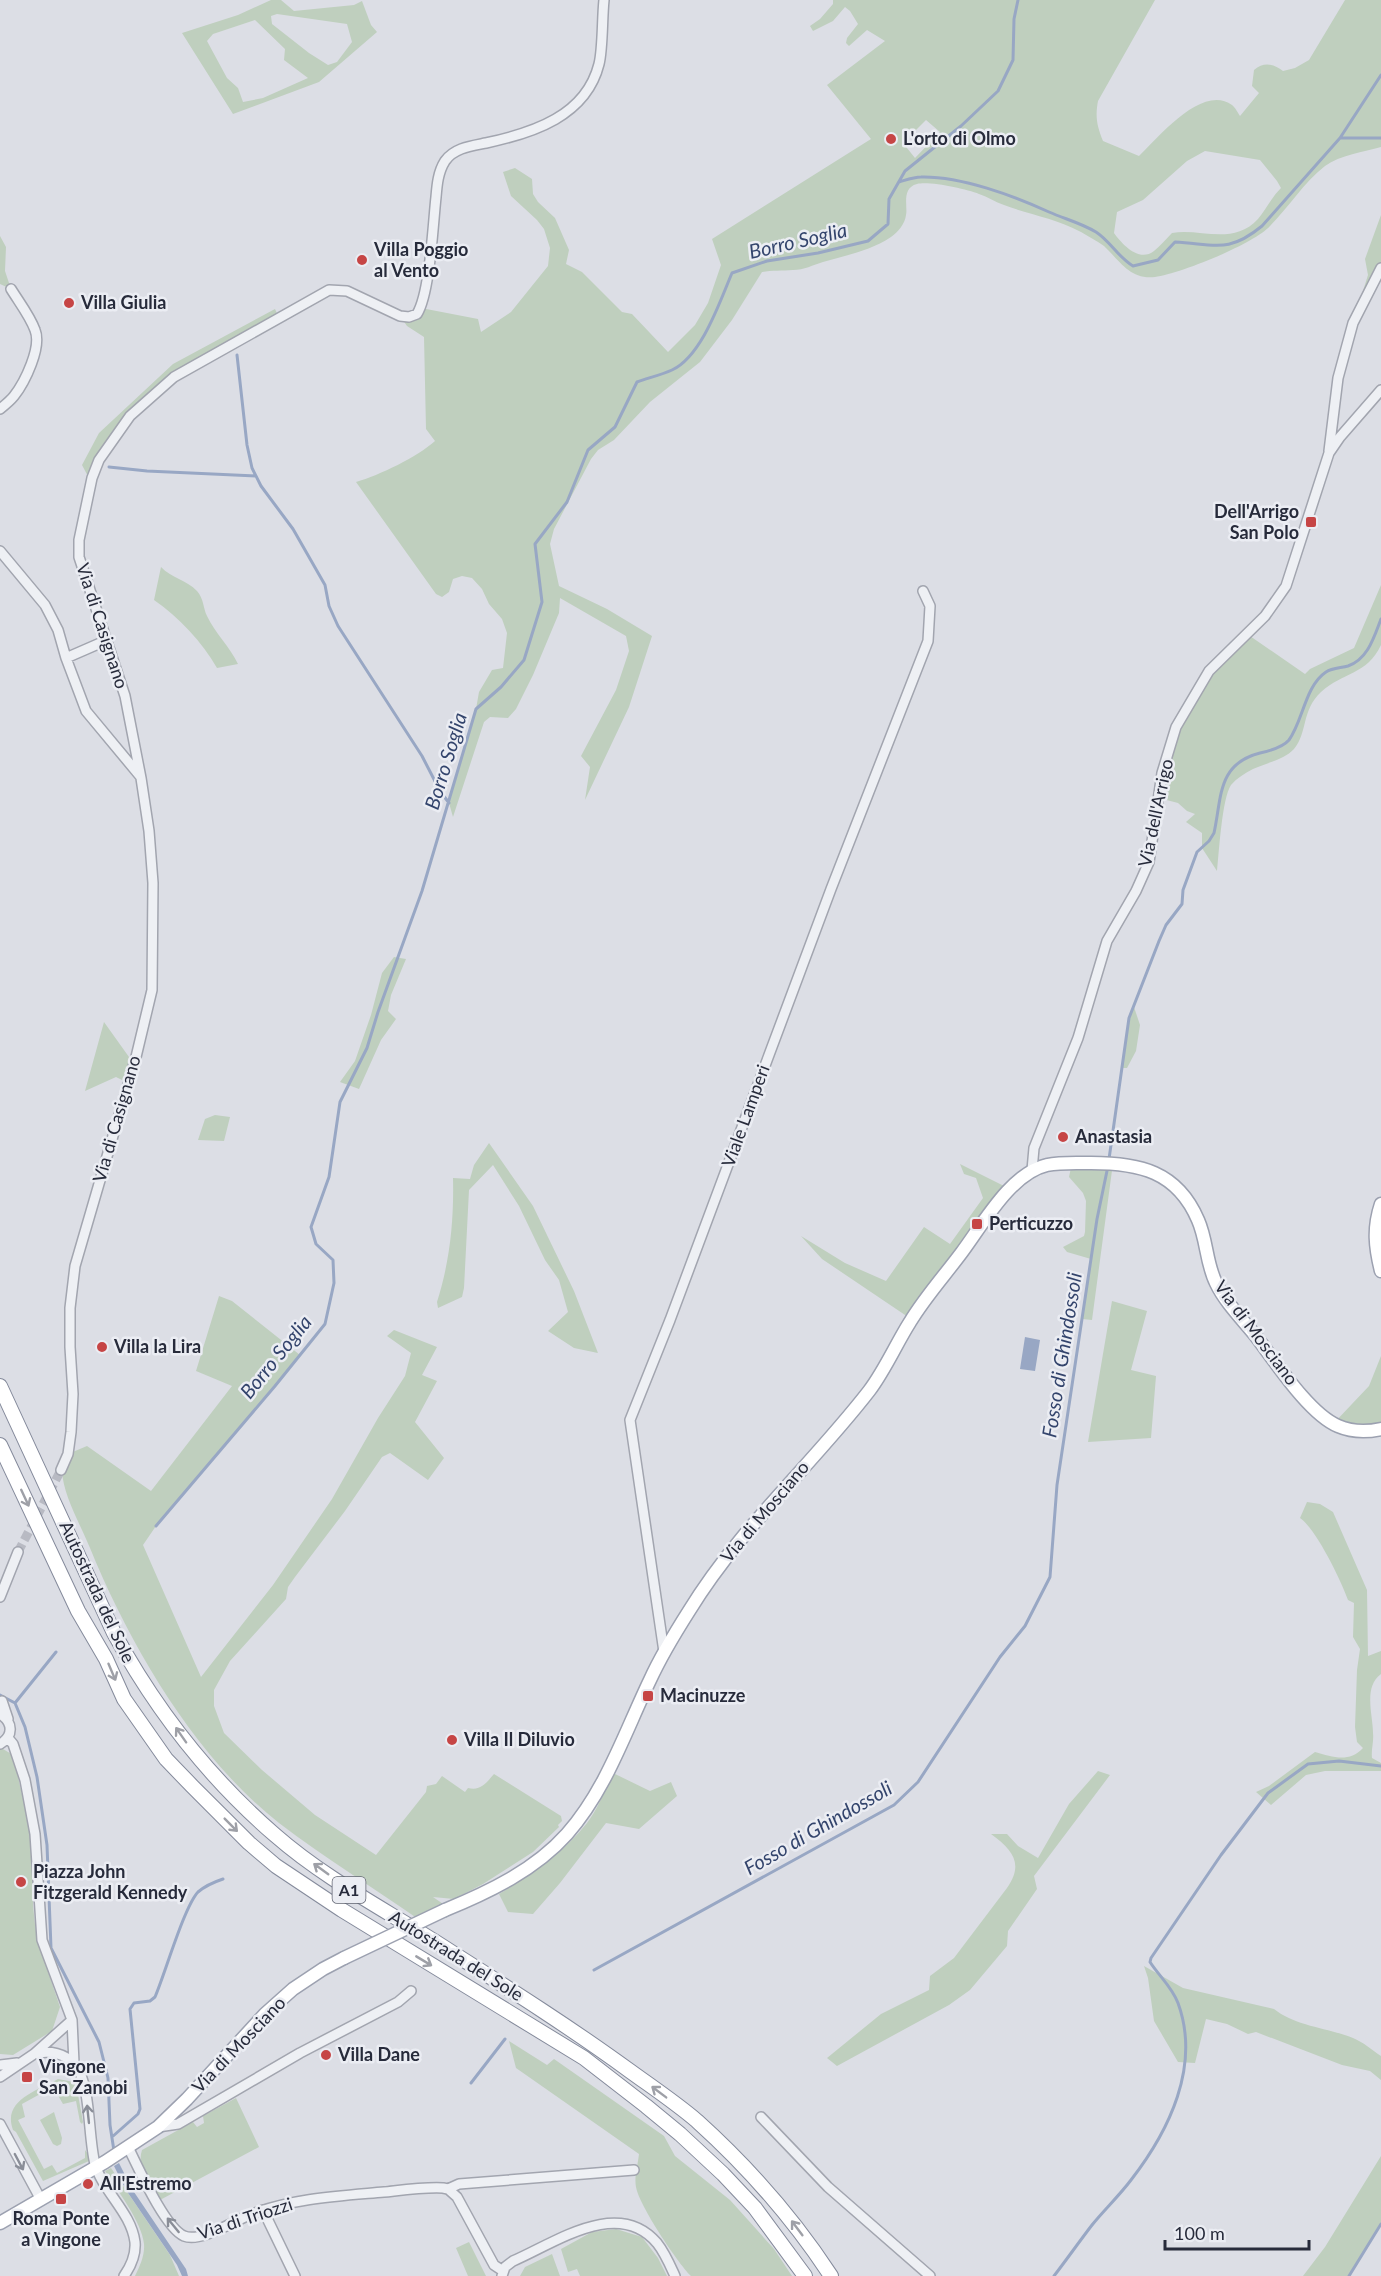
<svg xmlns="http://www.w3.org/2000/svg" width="1381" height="2276" viewBox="0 0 1381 2276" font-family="Lato,sans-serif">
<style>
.green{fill:#bfcfbe;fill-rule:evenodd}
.water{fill:#98a7c4}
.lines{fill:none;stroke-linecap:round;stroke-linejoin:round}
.stream{stroke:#98a7c4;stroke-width:3}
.minor-tunnel{stroke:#b8bac3;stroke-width:9;stroke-dasharray:9 4.5;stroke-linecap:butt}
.minor-casing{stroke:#a2a5af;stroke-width:12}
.major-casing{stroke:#9ca1b0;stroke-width:15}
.highway-casing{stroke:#848a9b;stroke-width:16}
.minor{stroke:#eef0f4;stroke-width:9}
.major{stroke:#fff;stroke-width:12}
.highway{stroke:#fff;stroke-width:14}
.major-bridge-casing{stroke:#9ca1b0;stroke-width:15;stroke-linecap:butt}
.major-bridge{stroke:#fff;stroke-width:12}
.oneway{stroke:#9ea0a7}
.oneway2{stroke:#8a8e98}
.poi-dot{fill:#c64545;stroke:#ebedf3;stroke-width:2}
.labels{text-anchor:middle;stroke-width:5;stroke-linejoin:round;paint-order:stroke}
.shield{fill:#ebedf3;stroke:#626572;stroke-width:1.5}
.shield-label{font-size:16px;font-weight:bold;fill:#272b3b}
.poi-label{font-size:18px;font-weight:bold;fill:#272b3b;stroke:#ebedf3;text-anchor:start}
.street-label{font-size:18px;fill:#272b3b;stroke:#ebedf3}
.water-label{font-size:20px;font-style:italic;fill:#33446c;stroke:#ebedf3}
</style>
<rect width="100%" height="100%" fill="#dcdee5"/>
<path class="green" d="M271,0H281L294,11L354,5L362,1L371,25L377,32L319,82L233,114L182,33L238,15ZM277,14L347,24L352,42L337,62L328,65L309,53L272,24L271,16ZM255,20L285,49L284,60L308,78L263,98L243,102L238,88L227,78L207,41L213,34Z
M833,0H1155L1098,101C1095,117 1097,126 1103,141L1139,156C1157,139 1202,83 1232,105C1235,107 1238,113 1240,116L1259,93L1252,86L1254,70C1264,61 1274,64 1283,71L1295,68L1309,60L1345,0H1381V147C1364,152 1340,155 1325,166C1304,182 1289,207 1270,226C1254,244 1179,274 1155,277C1130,280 1120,261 1104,246C1097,241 1088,236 1081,232C1055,218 1030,215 1004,205C995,202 988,197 979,194C966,189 930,181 917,184C901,188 908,207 906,215C905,224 898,232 891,237C870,251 847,255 823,262C813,265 804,270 793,270C782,271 772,270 762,272L732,320L700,362L650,402L614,440L598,450L591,459L554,529L550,544L559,586L607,609L652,636L629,707L585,800L590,767L581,756L616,690L629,651L626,636L560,598L559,613L533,675L516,709L508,718L490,717L484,722L453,817L449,803L476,709L479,692L492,670L503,668L507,633L502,619L489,604L482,589L472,578L462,576L453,579L449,592L442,597L436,594L356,482C380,475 417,457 435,441L426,429L424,337L407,326L400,316L409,317L421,308L478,319L481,332L511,312L548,266L550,248L544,229L537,220L511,196L503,172L515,168L532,179L533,194L538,202L555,218L569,250L566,264L582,272L622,312L632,314L668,352L695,325L708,303L721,265L712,239L871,139L827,85L885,41L867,30L849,46L846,43L847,38L858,24L850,11L845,7L833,21L813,31L810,26L820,19L833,4ZM926,120L940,132L915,158L903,143ZM1205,151L1260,160L1277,181L1281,188C1272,197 1266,209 1258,219C1233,246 1201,228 1172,233C1166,239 1160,246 1154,251C1139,263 1122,244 1114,233L1117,212L1143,200L1187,161Z
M1381,215V268L1353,323L1368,275L1365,259Z
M0,236L6,247L5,271L11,289L0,284Z
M275,309L279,318L174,377L130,416L91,482L82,465L99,433L173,364Z
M161,567C171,578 187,580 197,591C204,599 203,608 207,616C215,633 230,647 238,664L217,668C202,642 179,617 154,600Z
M1381,585V645C1367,675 1343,672 1321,692C1301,711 1308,732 1294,749C1284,760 1266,763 1253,769C1245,773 1237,778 1231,785C1222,798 1219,853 1217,871L1202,848V833L1186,822L1195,814L1187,811L1178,803L1159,798L1176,727L1209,671L1247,634L1305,674L1310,669L1354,648Z
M394,957L406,959L391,995L388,1011L396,1019L381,1040L359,1089L340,1082L355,1061L371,1015L382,973Z
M1134,1007L1140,1025L1136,1051L1127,1068H1122L1129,1018Z
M104,1022L134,1064L128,1083L116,1077L85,1091Z
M215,1115L230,1117L224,1141L198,1140L205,1119Z
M489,1143L533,1206L574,1291L598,1353L574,1348L548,1331L568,1312L559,1280L545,1260L519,1206L493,1165L469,1190L464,1288L462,1297L438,1308L437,1302C450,1261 454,1221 453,1178L470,1179L474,1165Z
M1072,1163H1113L1092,1320L1082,1319L1091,1259L1067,1252L1063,1247L1084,1236L1085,1232L1086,1201L1083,1193L1069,1177Z
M960,1164L1010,1189L911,1319L822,1259L801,1236L845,1263L886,1281L924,1227L950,1244L983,1198L976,1178L964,1174Z
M219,1296L232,1301L300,1355L156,1526L143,1545L201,1677L273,1585L332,1499L378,1418L405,1376L411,1353L387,1336L394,1330L437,1347L422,1375L437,1381L415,1422L444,1458L428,1480L390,1453L382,1457L345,1511L295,1577L288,1587L286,1599L230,1661L214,1690V1706L224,1733L262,1770L315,1815L376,1855L426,1792L427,1786L436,1784L442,1776L465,1792L468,1788C481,1791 486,1783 494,1774L561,1816L562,1821L558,1825L559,1827L533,1852L483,1884L454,1899L433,1897L449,1908L421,1921C374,1888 325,1858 279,1823C195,1757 130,1646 90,1548C81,1526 63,1495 62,1471C61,1466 66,1459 68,1454L87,1446L151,1491L232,1386L196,1371Z
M1112,1301L1147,1311L1131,1370L1156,1376L1151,1438L1088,1442Z
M1381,1356V1429L1334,1423L1369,1386Z
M1307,1502L1320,1504L1333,1512L1367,1590L1368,1656L1381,1651V1674C1363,1687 1373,1715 1373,1733C1374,1742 1371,1749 1372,1758L1381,1763V1771H1325L1306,1775L1271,1805L1256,1792L1269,1786L1315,1752C1333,1757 1349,1763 1363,1748L1357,1742L1355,1727L1357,1670L1360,1649L1353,1637L1354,1603L1348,1600C1341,1580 1316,1529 1300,1518Z
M0,1749H3L13,1755L28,1821L34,1871L33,1905L35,1925L41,1951L60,2007L52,2031L13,2055L0,2054Z
M1098,1771L1110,1775L1034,1876L1037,1889L1008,1931L1007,1946L970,1990L949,2005L837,2066L827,2058L881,2014L929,1990L930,1976L954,1958L1007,1888C1024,1864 1013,1850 991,1834H1007L1018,1846L1038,1858L1069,1804Z
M613,1773L650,1791L671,1782L677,1796L639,1829L606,1823L560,1883L533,1914L508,1912L499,1894C532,1874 562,1854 587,1823C598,1809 605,1790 613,1773Z
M1144,1966L1183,1988L1274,2009C1295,2026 1328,2028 1353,2038C1363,2042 1372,2050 1381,2056V2080L1370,2071L1342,2065L1256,2032L1248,2034L1227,2024L1206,2019L1195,2063L1178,2062L1154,2021L1148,1978Z
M509,2041L547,2065L554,2059L664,2136L675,2156L730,2200L774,2249L792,2276H691C677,2262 639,2205 636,2187C634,2177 638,2164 639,2154L516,2068Z
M58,2079L74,2082L77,2089L83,2122L82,2124L80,2122L76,2101L63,2104L53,2087L22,2104L25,2117L18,2120L44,2169L52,2165L57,2173L85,2158V2150L90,2157L89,2161L43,2181L16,2132L13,2130C2,2100 37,2091 58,2079Z
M236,2098L259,2147L160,2200C151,2185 136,2168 142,2150L191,2123L193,2122L197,2127L204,2123L203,2116Z
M54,2112L62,2138L61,2144L57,2146L53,2144L40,2120Z
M1381,2156V2224L1349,2276H1303L1325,2247Z
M111,2168L170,2255L179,2276H135C140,2266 145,2255 144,2244C142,2222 117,2190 105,2171Z
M616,2229L642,2237L658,2258L667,2276H580L577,2269L568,2272L561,2249L592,2232Z
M469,2242L486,2276H468L456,2248Z
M552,2254L560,2276H520L525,2267Z"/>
<path class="water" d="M1025,1337L1040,1340L1035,1371L1020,1369Z
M119,2163L132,2189L186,2269L188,2276H182L177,2265L126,2190L114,2166Z"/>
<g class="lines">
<path class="stream" d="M1340,138H1381
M899,182C906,180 914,177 921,177C961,176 1014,196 1049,212C1065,219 1081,223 1096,232C1110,241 1118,257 1133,266L1158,260L1175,242C1215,244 1228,254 1262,226L1340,138L1381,75
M237,355L247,445L252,468L261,486L293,529L325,585L329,606L338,626L422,756L440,791L449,803
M109,467L147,471L256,476
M1109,1159L1129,1018L1159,941L1166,925L1182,904L1183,890L1197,852L1209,841L1214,833C1222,797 1217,764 1260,753C1269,751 1283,747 1289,740C1303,721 1305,686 1326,672C1332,668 1341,668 1348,666C1368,659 1374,637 1381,619
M156,1526L275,1386L325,1324L334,1283L333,1260L316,1244L311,1227L329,1177L340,1102L367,1048L378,1012L422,891L476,709L501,687L524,660L542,602L535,544L567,502L588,450L615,427L637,382C648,378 661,375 672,370C702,356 720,301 732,273L767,261L818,253L868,241L888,224L889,199L905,171L961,126L998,91L1013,60L1014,19L1018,0
M0,1695L15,1703L25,1727L37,1777L47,1845L51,1948L99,2042L108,2078L110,2125L114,2151
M15,1703L56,1652
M594,1970L894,1805L918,1782L1000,1657L1025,1626L1050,1577L1057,1485L1097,1219L1108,1166
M471,2083L505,2039
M112,2137L138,2114L140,2109L130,2009L134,2003L150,2001L155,1997C165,1974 184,1907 198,1892C205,1886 214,1882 223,1879
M1054,2276C1067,2259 1079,2242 1092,2225C1104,2210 1119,2196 1131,2180C1169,2131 1201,2066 1178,2003C1172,1987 1159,1976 1150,1962L1151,1958L1221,1855L1268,1793L1308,1764L1339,1761L1381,1766
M1349,2276L1381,2224"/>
<path class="minor-tunnel" d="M18,1552L61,1470"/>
<defs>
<path id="minor" d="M0,409C5,405 10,401 14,396C25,382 42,347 35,330C30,316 19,302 11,289
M1329,451L1338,378L1353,323L1381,268
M0,551L45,605L58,630L66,658L86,711L140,776
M66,658L105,641
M1032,1170L1034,1148L1078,1038L1107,941L1136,891L1149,862L1162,773L1176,727L1209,671L1265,616L1286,586L1329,453L1340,437L1381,390
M61,1470L68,1454L71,1432L73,1394L70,1347V1308L75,1266L136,1057L152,990L153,883L149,831L141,778L125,696L79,557V540L92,478L99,460L130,416L174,377L329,290L347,291L400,316L409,317L417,314C430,293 433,224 436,197C437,185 438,172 445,161C454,148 471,146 486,143C533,133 586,116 599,64C603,48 602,18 604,0
M0,1597L18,1552
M664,1652L630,1420L670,1320L831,889L928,641L930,606L923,591
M0,1705L2,1701L8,1719
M0,1714C13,1722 14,1736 0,1744
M8,1738L13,1744L25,1780L35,1834L42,1940L72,2020L74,2063
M34,2054C49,2050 66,2053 76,2066C91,2086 88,2137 95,2164C103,2192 131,2212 135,2242C136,2254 131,2266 124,2276
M0,2065L17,2063
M0,2077L34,2054L72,2020
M761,2117L828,2187L930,2276
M0,2124L40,2198
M158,2127L178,2124L300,2053L398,2002L411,1991
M128,2147C138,2167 165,2228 184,2236C201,2243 235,2220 252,2214C295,2198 339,2196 384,2192C403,2190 424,2187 443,2188L448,2189L457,2197L494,2265L503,2271
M448,2189L459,2184L634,2170
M263,2210L295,2276
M502,2276L505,2267L513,2261C555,2243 618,2197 657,2243C665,2253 670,2265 675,2276"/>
<path id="major" d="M1381,1204C1373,1228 1375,1247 1381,1271
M445,1910C489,1892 535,1870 567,1834C606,1790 625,1732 650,1680C661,1656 675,1633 689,1611C739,1529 811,1466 869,1391C885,1370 896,1344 910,1322C925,1297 945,1275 962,1252C983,1224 1011,1173 1047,1165C1061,1162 1076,1163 1091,1163C1139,1163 1177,1171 1198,1220C1207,1240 1206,1263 1216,1283C1225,1302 1242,1319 1255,1335C1275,1361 1309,1414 1338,1426C1352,1432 1367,1432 1381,1429
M0,2223L105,2162L158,2127L187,2099L265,2014L293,1989L323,1969L344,1958"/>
<path id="highway" d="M0,1386L114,1633C156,1710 209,1778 275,1835C323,1877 380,1907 434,1941C500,1983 567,2025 630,2071C652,2087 676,2103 697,2121C748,2167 793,2218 831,2276
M0,1445L78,1611L106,1659L124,1699L166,1759L192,1786L249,1843L276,1866L342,1910L584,2058L646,2106L680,2134L723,2174L755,2208L805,2276"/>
</defs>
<use href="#minor" class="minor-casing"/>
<use href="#major" class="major-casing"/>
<use href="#highway" class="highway-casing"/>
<use href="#minor" class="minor"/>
<use href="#major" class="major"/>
<use href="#highway" class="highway"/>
<defs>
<path id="major-bridge" d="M344,1958L445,1910"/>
</defs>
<use href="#major-bridge" class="major-bridge-casing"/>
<use href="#major-bridge" class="major-bridge"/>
</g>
<defs><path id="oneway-shaft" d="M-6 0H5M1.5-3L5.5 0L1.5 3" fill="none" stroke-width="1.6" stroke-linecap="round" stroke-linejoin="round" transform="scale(1.5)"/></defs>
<g class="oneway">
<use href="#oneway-shaft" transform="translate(25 1498) rotate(65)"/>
<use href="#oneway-shaft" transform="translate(112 1672) rotate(67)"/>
<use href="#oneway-shaft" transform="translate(181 1735) rotate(-125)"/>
<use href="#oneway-shaft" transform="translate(231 1825) rotate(45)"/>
<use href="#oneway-shaft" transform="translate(321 1869) rotate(-144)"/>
<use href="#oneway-shaft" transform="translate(424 1961) rotate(31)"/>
<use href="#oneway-shaft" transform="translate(659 2092) rotate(-143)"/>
<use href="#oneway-shaft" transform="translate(797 2228) rotate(-127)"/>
</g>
<g class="oneway2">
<use href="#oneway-shaft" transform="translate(88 2114) rotate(-96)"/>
<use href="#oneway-shaft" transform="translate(19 2162) rotate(62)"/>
<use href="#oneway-shaft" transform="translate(173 2225) rotate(-129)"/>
</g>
<g class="poi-dot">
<circle cx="891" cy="139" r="6"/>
<circle cx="362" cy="260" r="6"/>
<circle cx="69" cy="303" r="6"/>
<rect x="1305" y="516" width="12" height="12" rx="3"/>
<circle cx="1063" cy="1137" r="6"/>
<rect x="971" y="1218" width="12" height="12" rx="3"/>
<circle cx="102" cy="1347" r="6"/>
<rect x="642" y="1690" width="12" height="12" rx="3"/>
<circle cx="452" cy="1740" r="6"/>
<circle cx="21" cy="1882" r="6"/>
<circle cx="326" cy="2055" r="6"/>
<rect x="21" y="2071" width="12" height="12" rx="3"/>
<circle cx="88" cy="2184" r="6"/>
<rect x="55" y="2193" width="12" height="12" rx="3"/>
</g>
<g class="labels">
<rect class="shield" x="332.5" y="1877" width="33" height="26" rx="4.5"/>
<g class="shield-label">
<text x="349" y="1896">A1</text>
</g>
<g class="poi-label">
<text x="903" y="145">L'orto di Olmo</text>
<text x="374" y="256">Villa Poggio<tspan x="374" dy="21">al Vento</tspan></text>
<text x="81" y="309">Villa Giulia</text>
<text x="1299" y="518" text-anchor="end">Dell'Arrigo<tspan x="1299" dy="21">San Polo</tspan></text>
<text x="1075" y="1143">Anastasia</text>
<text x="989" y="1230">Perticuzzo</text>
<text x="114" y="1353">Villa la Lira</text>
<text x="660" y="1702">Macinuzze</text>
<text x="464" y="1746">Villa Il Diluvio</text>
<text x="33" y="1878">Piazza John<tspan x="33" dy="21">Fitzgerald Kennedy</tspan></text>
<text x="338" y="2061">Villa Dane</text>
<text x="39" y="2073">Vingone<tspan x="39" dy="21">San Zanobi</tspan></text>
<text x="100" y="2190">All'Estremo</text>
<text x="61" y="2225" text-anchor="middle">Roma Ponte<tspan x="61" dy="21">a Vingone</tspan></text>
</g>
<g class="street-label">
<text transform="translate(102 626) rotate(72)" y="6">Via di Casignano</text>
<text transform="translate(1156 813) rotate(-78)" y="6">Via dell'Arrigo</text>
<text transform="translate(746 1116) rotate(-70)" y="6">Viale Lamperi</text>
<text transform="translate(117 1119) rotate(-74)" y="6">Via di Casignano</text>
<text transform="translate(1256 1333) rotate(53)" y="6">Via di Mosciano</text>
<text transform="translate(765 1512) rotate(-50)" y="6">Via di Mosciano</text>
<text transform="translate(97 1592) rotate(65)" y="6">Autostrada del Sole</text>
<text transform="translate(456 1956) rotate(32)" y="6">Autostrada del Sole</text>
<text transform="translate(239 2045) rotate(-46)" y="6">Via di Mosciano</text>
<text transform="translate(245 2219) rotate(-18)" y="6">Via di Triozzi</text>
</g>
<g class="water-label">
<text transform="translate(798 241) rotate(-13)" y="7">Borro Soglia</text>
<text transform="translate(446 761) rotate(-73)" y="7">Borro Soglia</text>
<text transform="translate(1062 1355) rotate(-81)" y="7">Fosso di Ghindossoli</text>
<text transform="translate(276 1357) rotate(-51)" y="7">Borro Soglia</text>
<text transform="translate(818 1828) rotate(-30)" y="7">Fosso di Ghindossoli</text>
</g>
</g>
<path d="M1165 2240v9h144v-9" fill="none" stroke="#272b3b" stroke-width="3"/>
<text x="1174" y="2240" font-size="18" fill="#272b3b" stroke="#ebedf3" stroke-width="4.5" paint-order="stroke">100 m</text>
</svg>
